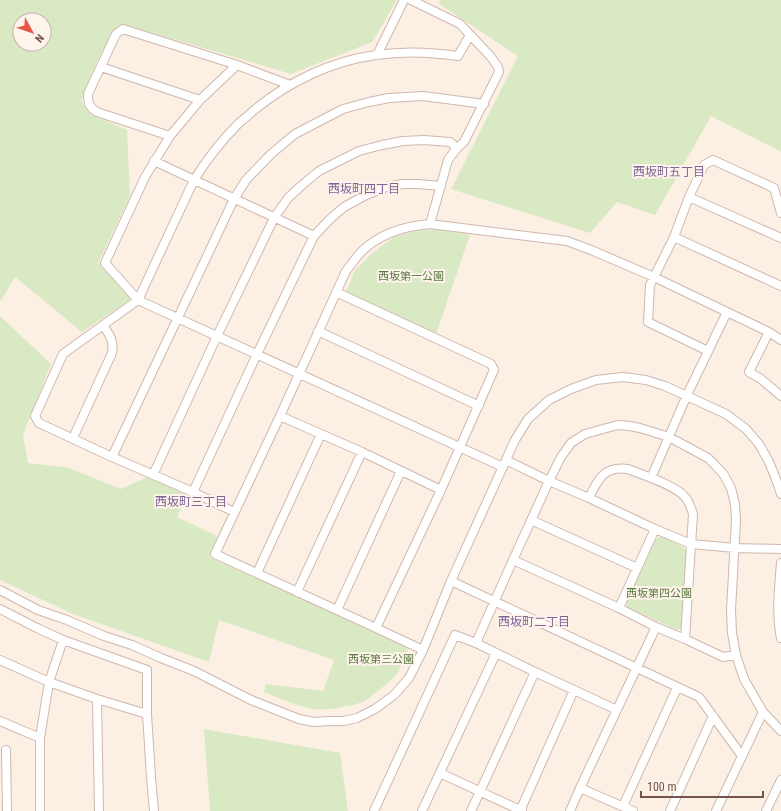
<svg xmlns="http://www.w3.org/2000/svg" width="781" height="811" viewBox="0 0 781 811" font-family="'Roboto Condensed','Noto Sans JP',sans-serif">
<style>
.green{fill:#d8e9c3;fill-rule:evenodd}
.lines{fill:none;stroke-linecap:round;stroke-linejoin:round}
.minor-casing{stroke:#cfb7ae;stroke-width:10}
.minor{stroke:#fff;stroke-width:8}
.labels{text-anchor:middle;stroke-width:4;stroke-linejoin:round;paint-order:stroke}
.park-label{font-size:11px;fill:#5b7a42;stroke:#fff4eb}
.neighbourhood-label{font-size:12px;fill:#7f6698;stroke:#fff4eb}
</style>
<rect width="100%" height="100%" fill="#fcefe4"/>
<path class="green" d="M0,0H397L372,42L291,74L126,25L112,32L95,66L81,101L90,114L127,130L130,196L98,263L131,299L82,332L15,277L0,302ZM20,20H44V44H20Z
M440,0H781V153L780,151L711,116L655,215L617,202L590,233L451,189L518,56L439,4Z
M438,229L470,235L436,334L346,292L355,270L376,250L396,236L416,231Z
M0,316L51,364L23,435L28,463L69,468L121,489L147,477L187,495L177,517L217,536L209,557L406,647L409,653L396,675L388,683L365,701L348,707V705C318,717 292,703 264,692L266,684L323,691L334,660L219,620L209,662L73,614L0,580Z
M662,536L683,547L687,552L682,628L677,630L629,608L626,603L656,539Z
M204,729L340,753L348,811H210Z"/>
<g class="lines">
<defs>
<path id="minor" d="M411,0L460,24L491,57L498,67L499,72L464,142L457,148L448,160L430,224
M377,55L404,0
M237,65L200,100L170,136L145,177L105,263L138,300L503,467
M101,67L200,100
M170,136L97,112C89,107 88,103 88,94L116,34L123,29L237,65L290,85
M154,161L314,236
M689,197L781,238
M674,237L781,286
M336,292L491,364L494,370L441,490L376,628
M727,312L769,332L781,340
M318,331L479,406
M769,332L749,372L761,379L781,396
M708,351L648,322L650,285L674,237L689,197L704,165L713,160L774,188L781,213
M280,416L362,452L441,490
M73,438L112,353C114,340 110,336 103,325
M112,457L234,199L246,180L271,154L295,134L343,109L369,102L389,98L423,96L484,104
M506,460L549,481L589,498L655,529L691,544L735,548L781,549
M153,475L217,336L274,218L288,198L301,186L319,171L359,151L382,145L403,141L424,140L450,142L457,148
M193,492L257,354L314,236L329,220L344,207L366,195L386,187L403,184H418L441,186
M589,498C598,479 604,466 628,469C643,475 675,485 685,497C689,501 691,508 693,514L685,639
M234,512L193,492L112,457L39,423L35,416L63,354L138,300L194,180C207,159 222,140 239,123C244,119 249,115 253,111C288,82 331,61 376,55C403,51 431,52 458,56L470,35
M531,520L637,568
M513,560L619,608L656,627L685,639L723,657L736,655
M781,563C779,588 776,613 781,638
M257,573L321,434
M451,581L699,697L742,756
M0,590L38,610L67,620L104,636L132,645L161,658L194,671L251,700L299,719L314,722L329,721H344L357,718L375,709L394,695L409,678L423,650L451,581L515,440L528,419L549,400L571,389L596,380L623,377L646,380L665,386L726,414L746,429L759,444L769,462L776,479L781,494
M297,592L362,452
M619,608L655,529
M0,609L37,628L63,640L147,670V714L151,777L154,811
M337,610L401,471
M476,643L513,560L549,481L561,457L571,443L585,434L603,429L618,425L630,426L640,428L669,437L708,458L716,466L724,475L731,488L735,504L736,520L731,610L732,633L736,655L744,679L763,712L781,731
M423,650L376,628L215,554L280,416L346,271C351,265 356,257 362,251C381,233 405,226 430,224L567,241L591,250L654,277L727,312L687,395L651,478
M0,660L49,682L97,699L147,714
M97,699L99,811
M0,721L40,738
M6,750L7,811
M440,773L522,811
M580,788L633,811
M623,806L677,688
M40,811V738L49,682L63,640
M374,811L455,635L476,643L535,672L617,710
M422,811L496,653
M471,811L535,672
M520,811L574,690
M570,811L580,788L656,627
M670,811L713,716
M716,811L763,712
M766,811L781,780"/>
</defs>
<use href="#minor" class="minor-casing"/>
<use href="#minor" class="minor"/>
</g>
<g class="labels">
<g class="park-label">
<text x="411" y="280">西坂第一公園</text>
<text x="659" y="597">西坂第四公園</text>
<text x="381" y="663">西坂第三公園</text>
</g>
<g class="neighbourhood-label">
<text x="669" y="176">西坂町五丁目</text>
<text x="364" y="193">西坂町四丁目</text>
<text x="191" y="506">西坂町三丁目</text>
<text x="534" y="626">西坂町二丁目</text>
</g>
</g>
<g transform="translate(32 32) rotate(130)"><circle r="19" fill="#fff4eb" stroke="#c7b4ab"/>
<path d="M0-3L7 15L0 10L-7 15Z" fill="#e5564b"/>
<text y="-6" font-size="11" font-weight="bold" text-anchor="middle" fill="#74534a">N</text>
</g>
<path d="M641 791v6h122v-6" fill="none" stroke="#74534a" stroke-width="2"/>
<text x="647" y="791" font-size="12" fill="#74534a" stroke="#fff4eb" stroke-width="3" paint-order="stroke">100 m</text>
</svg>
